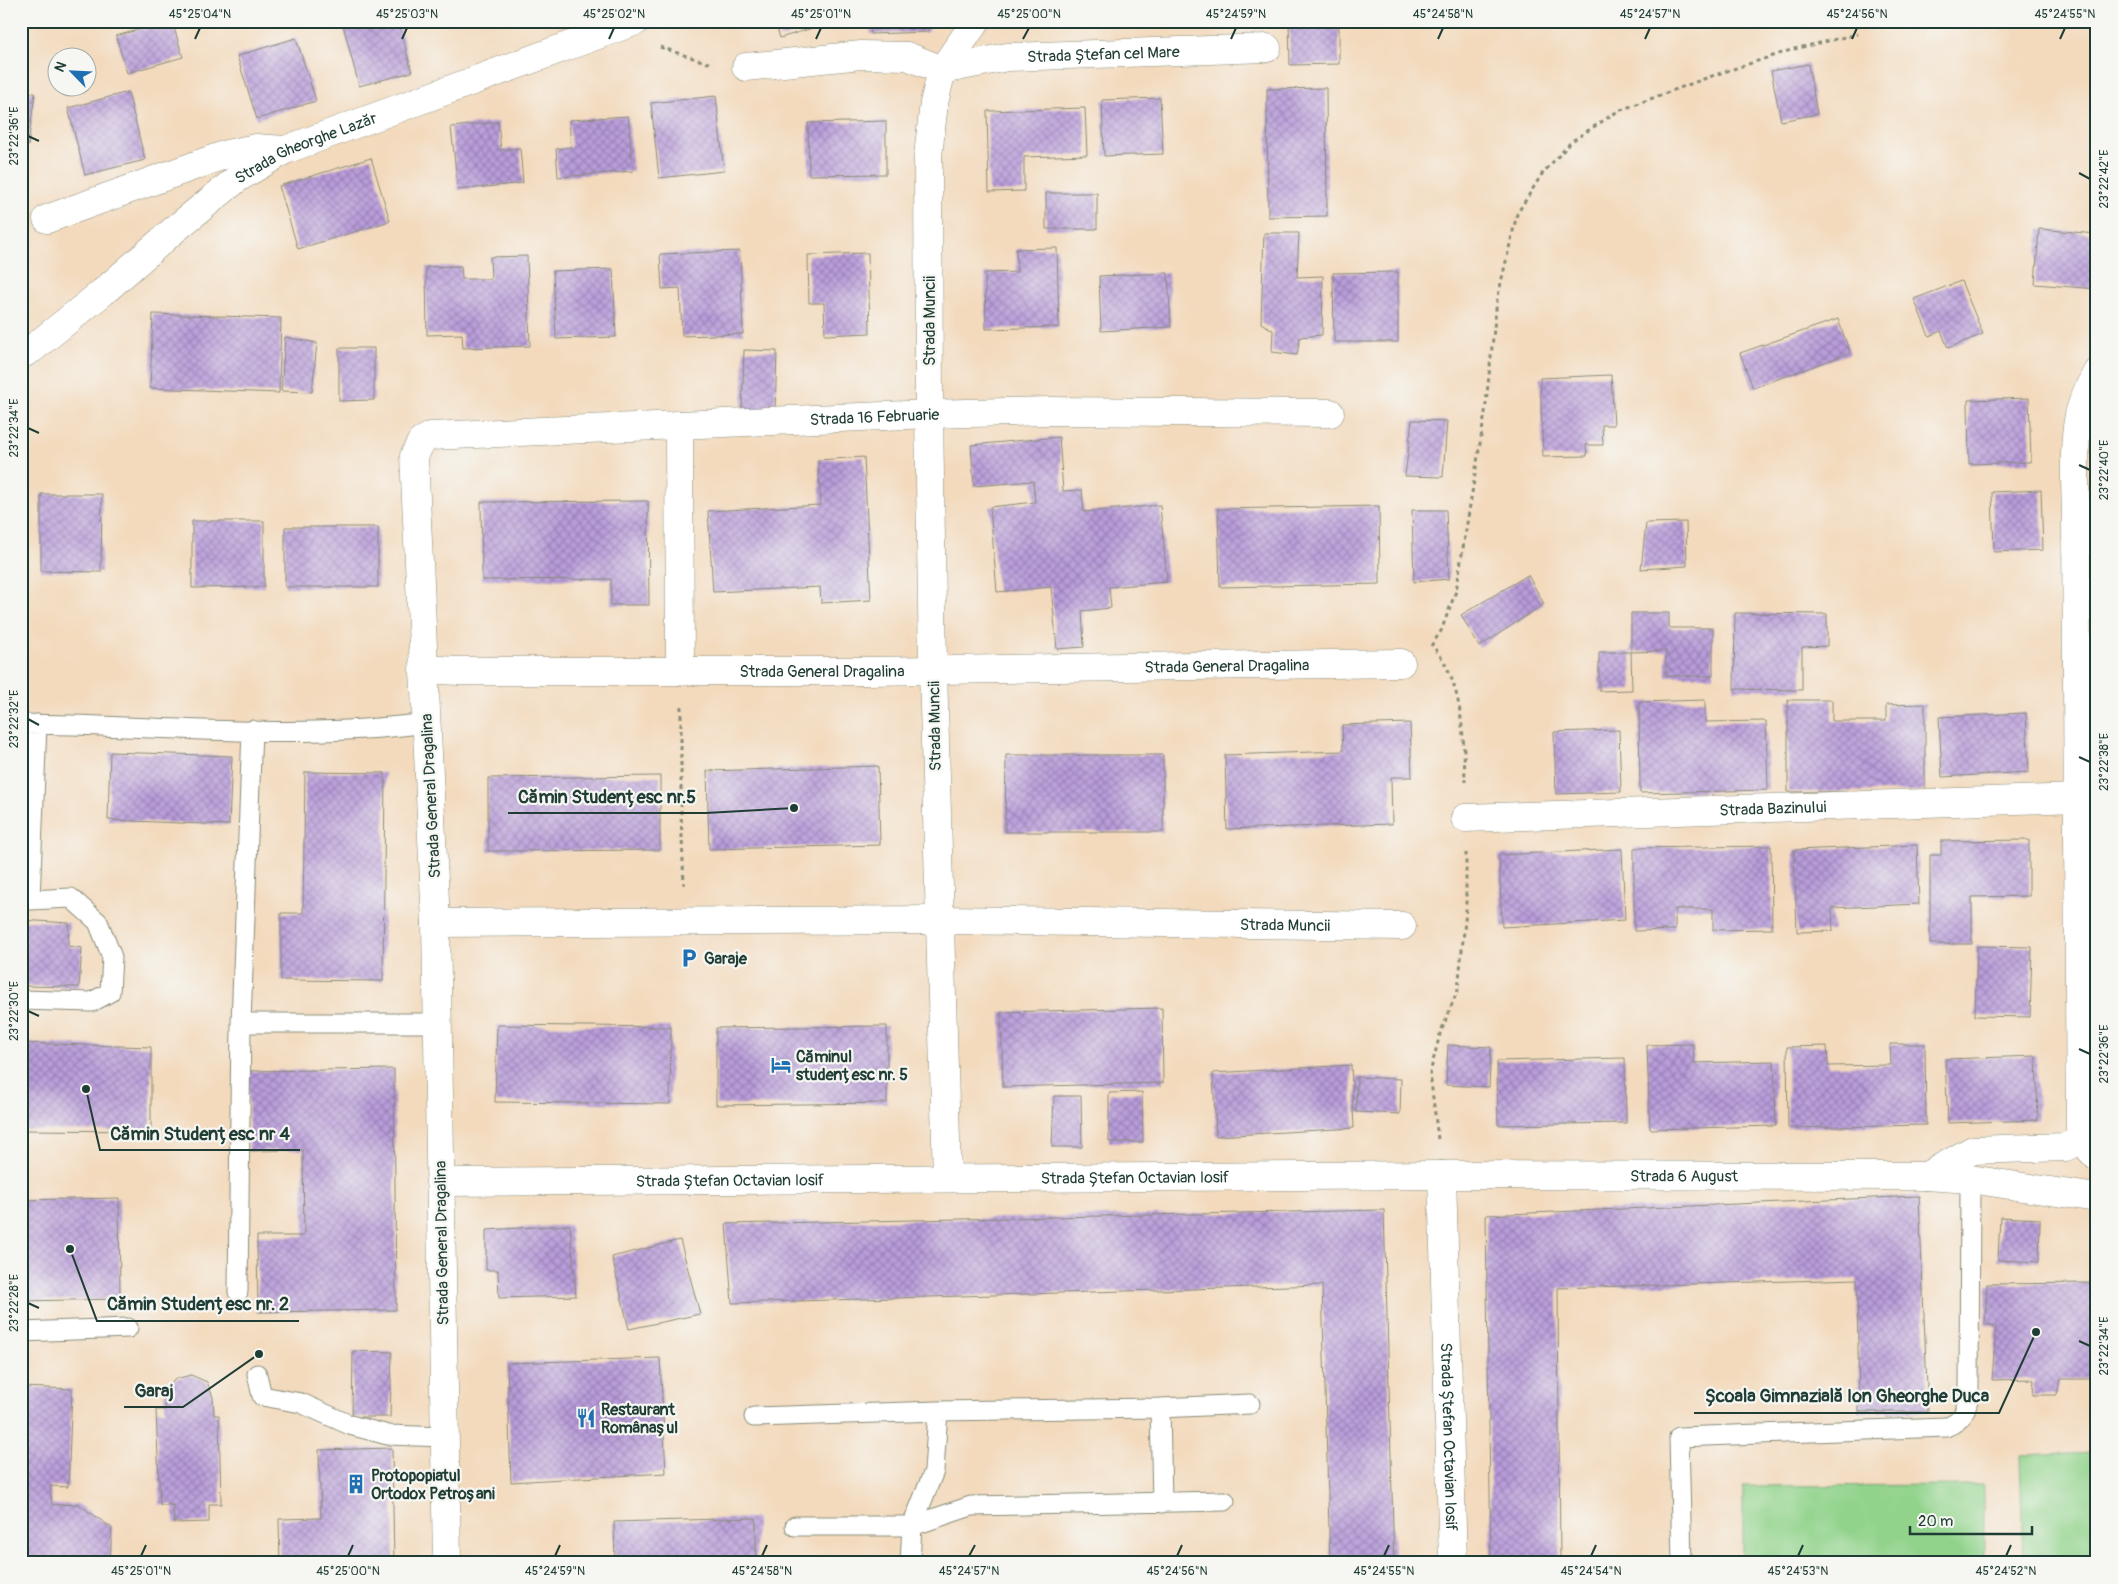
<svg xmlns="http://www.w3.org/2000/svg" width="2118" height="1584" viewBox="0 0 2118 1584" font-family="Pangolin,sans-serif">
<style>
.pitch{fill:#91d38b;stroke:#588860}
.building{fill:url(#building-cross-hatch)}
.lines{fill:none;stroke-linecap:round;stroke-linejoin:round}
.service-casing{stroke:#898c78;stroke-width:21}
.minor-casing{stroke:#898c78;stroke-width:29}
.path{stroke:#898c78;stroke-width:3;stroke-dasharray:4 4;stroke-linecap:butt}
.service{stroke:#fff;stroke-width:19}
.minor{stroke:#fff;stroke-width:28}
.ticks{fill:none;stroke:#1f3d34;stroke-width:2}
.labels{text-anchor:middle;stroke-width:4.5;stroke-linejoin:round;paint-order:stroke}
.street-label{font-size:16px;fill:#1f3d34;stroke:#f6f6f2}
.poi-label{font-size:16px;font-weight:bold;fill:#1f3d34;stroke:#f6f6f2;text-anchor:start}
.leader{fill:none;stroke:#1f3d34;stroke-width:2}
.callout-dot{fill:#1f3d34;stroke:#f6f6f2;stroke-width:2}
.callout-label{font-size:18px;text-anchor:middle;font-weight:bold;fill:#1f3d34;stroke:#f6f6f2;stroke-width:4.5;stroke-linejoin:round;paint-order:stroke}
.neatline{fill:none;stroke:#1f3d34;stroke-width:2}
.ticks-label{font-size:12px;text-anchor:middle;fill:#1f3d34}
</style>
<defs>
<pattern id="building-cross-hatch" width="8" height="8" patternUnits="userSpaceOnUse" patternTransform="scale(1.25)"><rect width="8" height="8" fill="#b99cda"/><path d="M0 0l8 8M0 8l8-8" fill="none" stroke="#9680b2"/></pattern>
</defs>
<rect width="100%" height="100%" fill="#f6f6f2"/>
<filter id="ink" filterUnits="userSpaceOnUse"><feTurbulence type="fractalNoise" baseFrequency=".02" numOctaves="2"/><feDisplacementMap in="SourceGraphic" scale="10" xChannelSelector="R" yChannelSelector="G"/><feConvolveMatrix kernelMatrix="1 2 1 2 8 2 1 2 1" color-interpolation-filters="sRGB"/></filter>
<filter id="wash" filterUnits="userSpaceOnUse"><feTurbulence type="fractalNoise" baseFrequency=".0096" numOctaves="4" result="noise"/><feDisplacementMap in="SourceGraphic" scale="20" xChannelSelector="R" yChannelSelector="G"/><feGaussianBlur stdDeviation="1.12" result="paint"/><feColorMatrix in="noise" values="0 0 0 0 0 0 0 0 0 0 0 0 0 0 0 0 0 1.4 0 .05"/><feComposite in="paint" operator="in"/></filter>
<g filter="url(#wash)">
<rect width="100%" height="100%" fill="#f3dabd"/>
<path class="pitch" d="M2097,1452V1563H2023L2020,1455Z
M1984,1485V1563H1743V1486Z"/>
<g id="blocks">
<path class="building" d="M169,21H172L183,57L127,73L116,36Z
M342,21H398L412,72L359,86Z
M775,21H832V22L780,38Z
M870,21H928V32L871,34Z
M1104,21H1198V23L1104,25Z
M1289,21H1339V64L1290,65Z
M296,38L316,101L257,119L237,56Z
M1808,64L1817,114L1781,121L1771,71Z
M1326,88L1327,216L1268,217L1267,89Z
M21,91L35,93L28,146L21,145Z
M128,92L145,160L85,175L68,108Z
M716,96L724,171L659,178L651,103Z
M1160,98L1163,154L1104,156L1102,100Z
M1085,108L1087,155L1024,157V191L989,192L987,111Z
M628,116L633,171L558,177L556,149L571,147L569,120Z
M886,121V174L809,175L808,123Z
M498,122L501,150L520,148L523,183L458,190L451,127Z
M371,158L390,221L298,249L279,186Z
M1046,193H1097V229H1046Z
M21,201L26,220L21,221Z
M2039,229L2097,234V289L2035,284Z
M1264,233H1299L1297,277L1323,276L1322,335L1300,337L1297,355L1272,352L1273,330L1261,323Z
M1057,248L1059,327L986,329L985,273L1017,272L1016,249Z
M740,251L743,334L682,336L680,288L662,289L660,254Z
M868,253L870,333L825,335L824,303H809L808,255Z
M527,256L530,346L463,348L462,334L427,335L426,267L461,266L462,279H491L490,257Z
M613,269L616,337L556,339L553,271Z
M1398,272V342H1334L1333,273Z
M1168,273L1171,327L1101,331L1099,276Z
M1961,281L1983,334L1948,348L1941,331L1929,336L1914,299Z
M153,314L281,318L279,393L150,388Z
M1838,319L1850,353L1753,388L1740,353Z
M285,337L317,343L312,392L281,391Z
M339,348H374V400L339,401Z
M744,350L777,351L775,413L742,412Z
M1611,375L1614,425H1602L1603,445H1586L1587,456L1543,457L1540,378Z
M2029,398L2031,462L1969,464L1968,400Z
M1412,420L1447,421L1443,477L1405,476Z
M1059,437L1063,491L1082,490L1084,512L1160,505L1167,582L1109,587L1111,608L1082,611L1084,647L1057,649L1051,587L997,592L990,507L1035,502L1033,481L974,486L971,445Z
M864,457L871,600L821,603L820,587L713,592L708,511L821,505L818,460Z
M2041,490L2043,550L1994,552L1992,492Z
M41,494H102L101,572L41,571Z
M648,501L649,605H611V579L482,580L481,502Z
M1379,506L1380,584L1220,587L1218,509Z
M1412,510H1446L1449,579L1414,582Z
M192,521H264V587L192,588Z
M1686,522L1687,566L1641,569L1646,523Z
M285,527H378V587H285Z
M1528,575L1544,604L1479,647L1461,615Z
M1631,613H1669V628H1713V676H1666V651L1631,652Z
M1735,613L1827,614V646L1802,647V690L1734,689Z
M1599,652H1631L1632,690L1599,691Z
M1705,700V722L1766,721L1768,790L1640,793L1639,702Z
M1788,700H1832V721H1886V705L1925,704V791L1788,792Z
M2026,713L2029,772L1942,777L1939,717Z
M1410,723L1412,777H1391L1392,824L1227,829L1225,755L1343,751L1342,725Z
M1619,730L1621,792L1556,794L1554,732Z
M110,752L232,756L229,825L108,820Z
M1006,755H1163V832H1005Z
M878,766L880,845L709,849L707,771Z
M305,772L385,773L383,981L281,980V913H303Z
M660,776V850L488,851V778Z
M2029,840V896L1972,897V944H1930V855H1941V841Z
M1917,845L1919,904L1832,908L1833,931L1797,932L1794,850Z
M1771,846L1772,929L1713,930V909H1675V930L1634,931V848Z
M1622,849L1625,920L1502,927L1499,855Z
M21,920L69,923L68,946L82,948L79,987L21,986Z
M1977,946L2032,947L2030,1017L1975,1016Z
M1162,1008L1163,1083L1003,1087L1001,1012Z
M497,1025L671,1027L670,1104L495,1102Z
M887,1026V1103L716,1105V1028Z
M21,1043L151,1047V1131L21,1130Z
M1693,1044L1694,1063L1774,1061L1776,1126L1650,1129L1647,1045Z
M1890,1044H1925L1926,1125L1788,1128L1787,1047L1827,1046L1828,1066L1891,1065Z
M1448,1045L1491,1047L1489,1087L1446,1085Z
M2036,1056L2038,1120L1948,1123L1945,1059Z
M1625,1058L1626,1123L1498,1125L1497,1061Z
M1351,1065L1354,1128L1216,1136L1213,1073Z
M394,1069L396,1310L258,1312L257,1236H304L303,1150L249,1151L248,1071Z
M1357,1077L1401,1079L1400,1114L1356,1112Z
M1142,1092L1143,1142H1109V1093Z
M1054,1096H1081L1082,1147H1052Z
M1919,1196L1928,1412H1859L1857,1279L1558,1288L1560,1563H1491L1486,1215Z
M119,1198L120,1299L21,1301V1200Z
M1384,1210L1394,1563H1330L1322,1285L732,1303L726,1224Z
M2000,1217L2040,1219L2039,1262L1998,1260Z
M570,1225L576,1296L499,1298L498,1270H486V1230Z
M680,1240L700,1314L629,1329L612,1257Z
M2097,1283V1379H2060L2057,1395H2033L2034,1379L1992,1380L1996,1326L1985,1324L1987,1284Z
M353,1351L392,1352L390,1417H352Z
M660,1358L666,1473L511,1482L507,1363Z
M191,1375L207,1382L213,1397L214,1415H219L221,1504H209V1522L174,1523L173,1505H160L156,1410H165V1392L175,1379Z
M21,1387L72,1389L68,1487L50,1486L52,1505L78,1504L112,1528L110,1563H21Z
M392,1448L394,1563H280L279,1519L321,1518L319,1450Z
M756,1518V1563H615L614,1522Z"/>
</g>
</g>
<g filter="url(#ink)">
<use href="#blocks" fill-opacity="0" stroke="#898c78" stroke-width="1"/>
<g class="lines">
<defs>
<path id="service" d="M21,724C156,725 292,741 426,723
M252,730L241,1023H438
M21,900H30L37,724
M21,1000L92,1002L110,992L112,957L98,922L71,898L30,900
M238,1292L241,1023
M21,1332L128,1328
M257,1374L262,1396L301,1403L350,1425L388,1435L445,1437
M938,1411L1160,1408
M754,1417L938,1411L934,1471L912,1526
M1162,1503L1160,1408L1250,1404
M795,1526H912L910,1563
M912,1526L971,1506L1225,1501
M1682,1563L1679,1437L1946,1427C1963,1420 1965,1413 1969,1396L1970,1179"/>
<g id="minor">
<path id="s1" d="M746,67L861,55L907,56L942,70L1007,57L1267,48"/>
<path d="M47,219L227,154L256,148L284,150"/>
<path id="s2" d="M21,355L32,349L103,292L174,230L238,178L285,150L636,21"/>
<path d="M2097,372C2090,385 2082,400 2079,415C2072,449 2076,488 2076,523L2080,1139L2097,1157"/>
<path d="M679,425L680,671"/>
<path id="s3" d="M423,669L459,671H868L1401,663"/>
<path id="s4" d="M1465,818L2079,798"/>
<path id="s5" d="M436,923L939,920L1402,926"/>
<path id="s6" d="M1442,1175L1453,1563"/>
<path d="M1926,1176L1973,1150L2066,1147L2080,1139"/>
<path d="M947,1178L933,669L929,414L928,156L934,103L942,70L976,21"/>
<path id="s7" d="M440,1182L1442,1175L1926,1176L1970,1179L2097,1198"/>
<path id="s8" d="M447,1563L436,923L414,456L421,442L430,436L929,414L1049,411L1330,413"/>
</g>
</defs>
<use href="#service" class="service-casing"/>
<use href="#minor" class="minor-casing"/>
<path class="path" d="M660,47L711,64
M1431,646L1441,631L1456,591L1485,413L1497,300L1517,214L1542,174L1572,141L1618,111L1709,77L1794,49L1858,34
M1435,649C1463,682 1464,741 1465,782
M681,706V814L684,885
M1438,1139L1430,1073L1440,1034L1458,989L1466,911V853"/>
<use href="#service" class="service"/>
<use href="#minor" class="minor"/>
</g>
</g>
<path class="ticks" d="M195,39L200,28M402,39L407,28M609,39L614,28M816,39L821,28M1023,39L1029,28M1231,39L1236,28M1438,39L1443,28M1645,39L1650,28M1852,39L1857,28M2060,39L2065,28M28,136L39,141M2079,173L2090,179M28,428L39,433M2079,465L2090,470M28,719L39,725M2079,757L2090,762M28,1011L39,1016M2079,1049L2090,1054M28,1303L39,1308M2079,1341L2090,1346M141,1556L146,1545M348,1556L353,1545M555,1556L560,1545M762,1556L767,1545M969,1556L975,1545M1177,1556L1182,1545M1384,1556L1389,1545M1591,1556L1596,1545M1798,1556L1803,1545M2006,1556L2011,1545"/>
<defs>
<symbol id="parking-bare" viewBox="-9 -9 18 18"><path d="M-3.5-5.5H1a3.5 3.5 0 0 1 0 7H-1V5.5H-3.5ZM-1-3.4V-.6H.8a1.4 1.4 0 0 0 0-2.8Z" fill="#1f6fb2" stroke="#f6f6f2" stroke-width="2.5" paint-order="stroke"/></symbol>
<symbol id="hotel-bare" viewBox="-9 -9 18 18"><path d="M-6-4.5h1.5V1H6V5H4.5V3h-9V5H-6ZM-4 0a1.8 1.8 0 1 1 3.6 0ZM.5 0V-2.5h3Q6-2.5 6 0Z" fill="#1f6fb2" stroke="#f6f6f2" stroke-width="2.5" paint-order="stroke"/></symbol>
<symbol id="restaurant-bare" viewBox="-9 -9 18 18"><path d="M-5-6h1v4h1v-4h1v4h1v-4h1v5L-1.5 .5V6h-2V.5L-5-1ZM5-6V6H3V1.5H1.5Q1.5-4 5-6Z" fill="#1f6fb2" stroke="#f6f6f2" stroke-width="2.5" paint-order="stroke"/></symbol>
<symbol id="building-bare" viewBox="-9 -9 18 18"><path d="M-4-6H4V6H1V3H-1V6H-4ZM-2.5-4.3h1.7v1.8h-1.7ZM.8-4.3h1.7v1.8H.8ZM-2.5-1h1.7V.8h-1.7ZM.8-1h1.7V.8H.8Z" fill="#1f6fb2" stroke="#f6f6f2" stroke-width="2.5" paint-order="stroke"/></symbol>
</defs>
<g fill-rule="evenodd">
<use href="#parking-bare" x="675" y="944" width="28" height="28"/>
<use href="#hotel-bare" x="767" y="1051" width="28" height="28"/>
<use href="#restaurant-bare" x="572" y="1404" width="28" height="28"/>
<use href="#building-bare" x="342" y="1470" width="28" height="28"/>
</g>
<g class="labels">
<g class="street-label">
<text dy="6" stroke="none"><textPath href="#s1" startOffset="362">Strada Ștefan cel Mare</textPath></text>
<text dy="6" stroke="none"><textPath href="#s2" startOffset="355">Strada Gheorghe Lazăr</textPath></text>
<text transform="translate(929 321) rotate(-90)" y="6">Strada Muncii</text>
<text dy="6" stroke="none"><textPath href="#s8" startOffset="1579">Strada 16 Februarie</textPath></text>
<text dy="6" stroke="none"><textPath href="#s3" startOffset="804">Strada General Dragalina</textPath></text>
<text dy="6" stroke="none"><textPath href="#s3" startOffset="399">Strada General Dragalina</textPath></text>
<text transform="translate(934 726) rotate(-91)" y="6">Strada Muncii</text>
<text transform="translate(430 796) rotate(-93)" y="6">Strada General Dragalina</text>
<text dy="6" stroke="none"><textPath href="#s4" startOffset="308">Strada Bazinului</textPath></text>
<text dy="6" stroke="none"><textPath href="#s5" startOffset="849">Strada Muncii</textPath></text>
<text dy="6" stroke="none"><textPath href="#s7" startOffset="1244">Strada 6 August</textPath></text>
<text dy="6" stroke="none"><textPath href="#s7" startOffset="695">Strada Ștefan Octavian Iosif</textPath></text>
<text dy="6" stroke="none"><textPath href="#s7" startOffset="290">Strada Ștefan Octavian Iosif</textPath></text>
<text transform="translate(441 1243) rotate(-91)" y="6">Strada General Dragalina</text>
<text dy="6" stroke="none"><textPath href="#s6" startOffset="262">Strada Ștefan Octavian Iosif</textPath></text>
</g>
<g class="poi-label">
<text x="704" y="964">Garaje</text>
<text x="796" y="1062">Căminul<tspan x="796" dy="18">studențesc nr. 5</tspan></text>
<text x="601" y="1415">Restaurant<tspan x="601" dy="18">Românașul</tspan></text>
<text x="371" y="1481">Protopopiatul<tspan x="371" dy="18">Ortodox Petroșani</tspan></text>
</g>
</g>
<path class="leader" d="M794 808L706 813H508M86 1089L100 1150H300M70 1249L97 1321H299M259 1354L183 1407H124M2036 1332L1999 1413H1694"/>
<g class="callout-dot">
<circle cx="794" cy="808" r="5"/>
<circle cx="86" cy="1089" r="5"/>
<circle cx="70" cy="1249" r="5"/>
<circle cx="259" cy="1354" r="5"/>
<circle cx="2036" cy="1332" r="5"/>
</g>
<g class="callout-label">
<text x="607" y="803">Cămin Studențesc nr.5</text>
<text x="200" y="1140">Cămin Studențesc nr 4</text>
<text x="198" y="1310">Cămin Studențesc nr. 2</text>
<text x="154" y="1397">Garaj</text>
<text x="1847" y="1402">Școala Gimnazială Ion Gheorghe Duca</text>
</g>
<rect width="2118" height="1584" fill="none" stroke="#f6f6f2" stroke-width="55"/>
<g transform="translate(72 72) rotate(294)"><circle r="24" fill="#f6f6f2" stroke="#a0aca6"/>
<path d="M0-4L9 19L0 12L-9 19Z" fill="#1f6fb2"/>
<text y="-8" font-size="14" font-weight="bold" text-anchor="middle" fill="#1f3d34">N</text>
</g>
<path d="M1910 1526v8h122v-8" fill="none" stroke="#1f3d34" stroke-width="2.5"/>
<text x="1918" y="1526" font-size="15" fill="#1f3d34" stroke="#f6f6f2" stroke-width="4" paint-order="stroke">20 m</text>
<rect x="28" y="28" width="2062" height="1528" class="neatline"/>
<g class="ticks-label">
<text x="200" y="18">45°25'04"N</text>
<text x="407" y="18">45°25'03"N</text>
<text x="614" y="18">45°25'02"N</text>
<text x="821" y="18">45°25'01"N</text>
<text x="1029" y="18">45°25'00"N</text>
<text x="1236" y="18">45°24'59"N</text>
<text x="1443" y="18">45°24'58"N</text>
<text x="1650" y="18">45°24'57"N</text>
<text x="1857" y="18">45°24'56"N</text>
<text x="2065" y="18">45°24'55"N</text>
<text transform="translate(14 136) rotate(-90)" y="4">23°22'36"E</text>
<text transform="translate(2104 179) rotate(-90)" y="4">23°22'42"E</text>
<text transform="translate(14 428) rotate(-90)" y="4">23°22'34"E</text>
<text transform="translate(2104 470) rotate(-90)" y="4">23°22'40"E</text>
<text transform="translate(14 719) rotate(-90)" y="4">23°22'32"E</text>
<text transform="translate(2104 762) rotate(-90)" y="4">23°22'38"E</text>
<text transform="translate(14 1011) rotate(-90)" y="4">23°22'30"E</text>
<text transform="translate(2104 1054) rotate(-90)" y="4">23°22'36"E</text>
<text transform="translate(14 1303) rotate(-90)" y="4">23°22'28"E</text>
<text transform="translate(2104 1346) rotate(-90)" y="4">23°22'34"E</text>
<text x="141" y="1575">45°25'01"N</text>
<text x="348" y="1575">45°25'00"N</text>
<text x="555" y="1575">45°24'59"N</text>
<text x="762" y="1575">45°24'58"N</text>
<text x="969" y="1575">45°24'57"N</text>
<text x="1177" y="1575">45°24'56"N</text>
<text x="1384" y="1575">45°24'55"N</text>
<text x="1591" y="1575">45°24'54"N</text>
<text x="1798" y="1575">45°24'53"N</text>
<text x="2006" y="1575">45°24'52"N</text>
</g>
</svg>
